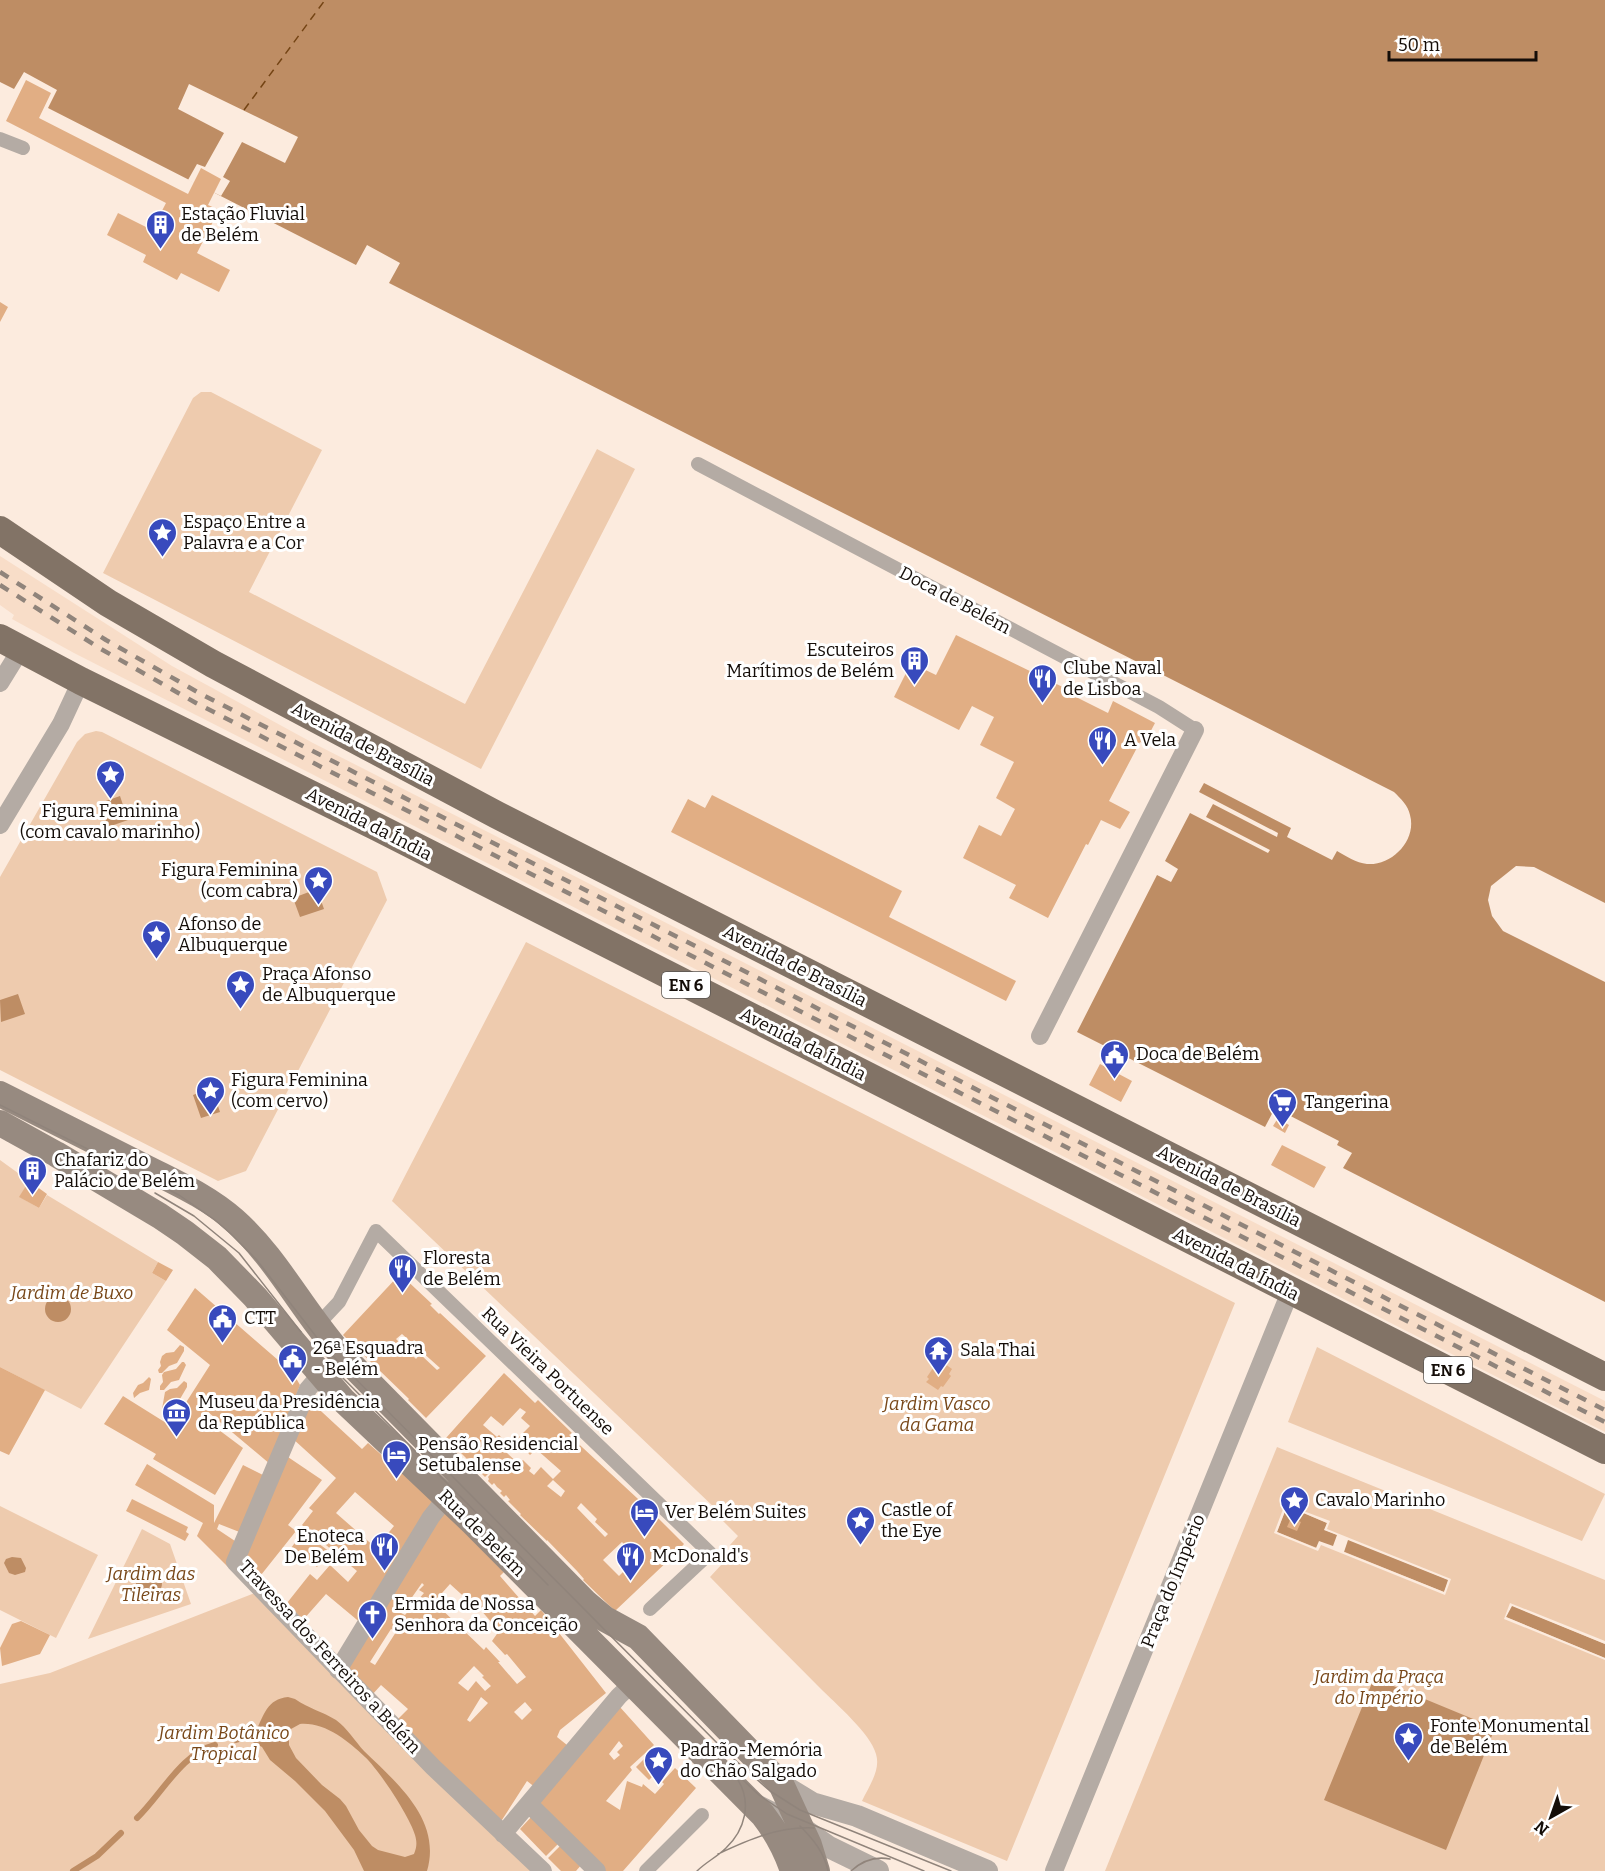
<svg xmlns="http://www.w3.org/2000/svg" width="1605" height="1871" viewBox="0 0 1605 1871" font-family="Bitter,serif">
<style>
.built{fill:#f8ddc8}
.green{fill:#eecbae}
.water{fill:#be8d64;fill-rule:evenodd}
.pier{fill:#fcebde;fill-rule:evenodd}
.lines{fill:none;stroke-linecap:round;stroke-linejoin:round}
.stream{stroke:#be8d64;stroke-width:6}
.ferry{stroke:#744414;stroke-width:1.5;stroke-dasharray:8 6;stroke-linecap:butt}
.building{fill:#e1ae84;fill-rule:evenodd}
.pedestrian{stroke:#b4aba4;stroke-width:14}
.minor{stroke:#b4aba4;stroke-width:18}
.tertiary{stroke:#b4aba4;stroke-width:22}
.secondary{stroke:#978a80;stroke-width:26}
.primary{stroke:#827366;stroke-width:28}
.tram{stroke:#90847b;stroke-width:1.5}
.rail{stroke:#90847b;stroke-width:4.5;stroke-dasharray:10 10;stroke-linecap:butt}
.labels{text-anchor:middle;stroke-width:6;stroke-linejoin:round;paint-order:stroke}
.shield{fill:#fff;stroke:#5a5652;stroke-width:1.5}
.shield-label{font-size:16px;font-weight:bold;fill:#140d08}
.poi-label{font-size:18px;fill:#140d08;stroke:#fff;text-anchor:start}
.street-label{font-size:18px;fill:#140d08;stroke:#fff}
.park-label{font-size:18px;font-style:italic;fill:#784718;stroke:#fff}
</style>
<rect width="100%" height="100%" fill="#fcebde"/>
<path class="built" d="M0,556L172,666L313,743L1605,1401V1432L74,653L12,619L14,615L0,605Z"/>
<path class="green" d="M201,392H211L322,450L249,592L465,704L597,449L635,469L481,769L103,573L193,398Z
M96,731L102,732L377,872L387,900L246,1171L218,1181L0,1070V877L77,742L85,734Z
M526,942L1235,1303L1007,1861L862,1801C869,1786 881,1770 876,1754C871,1734 835,1703 820,1688C783,1651 746,1614 710,1577L735,1550L730,1545L738,1536L715,1513L717,1510L392,1201Z
M0,1160L29,1181L20,1197L39,1208L47,1195L158,1262L152,1273L166,1281L81,1409L0,1367Z
M1317,1347L1605,1494L1582,1541L1288,1422Z
M1277,1447L1605,1580V1871H1105Z
M0,1506L98,1555L56,1638L0,1610Z
M142,1529L170,1544L191,1604L88,1639Z
M257,1592L532,1871H0V1684L50,1673Z"/>
<path class="water" d="M0,0H1605V903L1534,867L1516,866L1491,886L1488,900L1492,916L1503,931L1605,982V1302L1343,1168L1352,1153L1337,1145L1339,1141L1275,1108L1265,1127L1077,1032L1157,875L1171,882L1178,869L1165,861L1190,813L1268,853L1270,850L1206,817L1213,804L1277,837L1278,833L1199,792L1204,783L1291,828L1287,837L1332,860L1337,851C1346,856 1356,863 1367,864C1392,866 1417,840 1410,815C1408,805 1401,799 1394,792L389,283L400,263L367,245L356,265L48,108L57,90L24,72L14,89L0,82Z
M120,796L128,820L108,827L100,803Z
M317,889L324,909L300,917L293,898Z
M18,994L25,1014L1,1022L0,1000Z
M212,1088L220,1112L201,1118L193,1095Z
M45 1309a13 13 0 1 1 26 0a13 13 0 1 1-26 0Z
M1287,1506L1327,1523L1325,1530L1449,1580L1444,1592L1320,1542L1317,1548L1277,1532Z
M12,1557L21,1558L26,1568L25,1572L15,1575L9,1573L4,1563L6,1559Z
M136 1583a13 13 0 1 1 26 0a13 13 0 1 1-26 0Z
M1511,1605L1605,1644V1658L1506,1617Z
M1374,1678L1495,1728L1446,1850L1324,1800Z
M288,1697L295,1699C308,1708 323,1712 336,1720C347,1728 355,1741 364,1751C397,1783 442,1820 427,1871H364L354,1850L325,1811L295,1781L270,1760L262,1747L247,1739V1736L256,1731C264,1715 267,1699 288,1697ZM300,1724C325,1722 348,1741 365,1757C379,1770 410,1817 415,1835C417,1842 417,1847 414,1854L405,1857L378,1850L372,1846L359,1830L346,1806L340,1799L322,1785L296,1758L289,1745V1734L291,1729Z"/>
<path class="pier" d="M189,84L298,137L285,163L242,142L223,177L230,181L221,196L188,180L197,164L205,167L224,133L178,109Z
M1285,1504L1330,1521L1327,1529L1451,1579L1445,1595L1321,1545L1318,1551L1274,1533ZM1287,1506L1327,1523L1324,1530L1337,1535L1333,1546L1319,1541L1316,1548L1277,1532ZM1348,1540L1448,1580L1444,1592L1344,1552Z
M1510,1603L1605,1641V1644L1512,1606L1506,1617L1605,1658V1660L1504,1619Z"/>
<g class="lines">
<path class="stream" d="M236,1740L246,1737
M137,1818C161,1795 182,1753 215,1745
M73,1871L97,1856L121,1833"/>
<path class="ferry" d="M244,110L325,0"/>
</g>
<path class="building" d="M26,80L51,93L39,118L188,194L201,168L221,179L208,205L219,210L197,253L230,270L219,292L181,273L177,280L162,272L143,262L146,255L107,235L118,213L152,230L166,203L6,121Z
M0,302L8,307L0,322Z
M956,635L1075,693L1074,696L1108,713L1113,701L1155,723L1144,744L1140,742L1109,801L1130,812L1120,829L1101,820L1088,845L1086,844L1048,918L1009,898L1016,885L963,858L979,825L1001,836L1015,809L996,798L1014,762L980,745L994,717L972,706L959,730L894,697L911,663L936,675Z
M712,795L902,891L889,917L1016,981L1006,1001L671,832L688,799L705,808Z
M1100,1064L1132,1081L1121,1102L1089,1085Z
M1278,1118L1289,1125L1285,1133L1273,1126Z
M1282,1145L1326,1167L1314,1188L1271,1165Z
M29,1181L47,1194L39,1208L19,1197Z
M158,1262L173,1270L166,1281L152,1273Z
M400,1274L432,1304L430,1305L439,1314L440,1313L486,1356L426,1418L408,1400L409,1399L343,1335ZM402,1334L412,1343L414,1340L423,1349L421,1351L440,1368L437,1370L420,1354L416,1359L396,1339Z
M195,1288L293,1373L300,1385L270,1464L208,1412L203,1418L243,1448L215,1495L153,1459L156,1454L104,1424L123,1396L171,1426L210,1365L167,1330Z
M180,1345L184,1347V1351L177,1363L169,1366L162,1373H159L158,1370L161,1366L160,1362L162,1356L166,1353L174,1352Z
M941,1361L952,1369L949,1374L951,1376L943,1387L941,1386L938,1390L926,1382L929,1379L927,1377L935,1365L937,1367Z
M182,1362H184L186,1365L179,1380L171,1382L164,1390H160V1386L163,1382L162,1375L164,1372L176,1369Z
M0,1367L45,1390L9,1455L0,1451Z
M504,1373L535,1403L538,1400L572,1433L569,1435L651,1511L684,1544L672,1557L615,1611L583,1580L584,1579L577,1571L547,1540V1541L520,1515L521,1514L508,1501L510,1500L506,1495L504,1497L500,1493L502,1491L497,1487L494,1483L492,1485L488,1481L489,1479L488,1477L494,1470L493,1469L485,1477L446,1438ZM520,1408L526,1412L521,1418L530,1426L516,1440L530,1455L536,1449L561,1471L553,1479L541,1467L534,1475L529,1471L531,1468L523,1460L519,1464L507,1453L512,1448L499,1435L497,1437L483,1425L491,1416L503,1426ZM553,1480L565,1491L561,1497L547,1486ZM581,1503L597,1519L595,1522L608,1534L605,1537L577,1508ZM622,1542L636,1559L619,1576L603,1560Z
M149,1377L151,1379L149,1390L140,1393L134,1398L133,1393L138,1385L143,1383Z
M184,1381L187,1383V1387L180,1399L173,1401L166,1409H162L165,1392L170,1389L177,1388Z
M309,1400L362,1449L368,1443L435,1502L362,1624L326,1594L303,1620L287,1603L310,1574L317,1580L330,1565L348,1582L357,1571L302,1525L313,1511L309,1508L336,1478L292,1438ZM355,1492L394,1526L376,1548L336,1513Z
M285,1455L322,1480L288,1525L296,1531L261,1575L243,1557Z
M147,1464L214,1505V1523L243,1465L265,1476L242,1533L219,1524L217,1529L238,1543L228,1567L197,1536L203,1523L135,1485Z
M132,1499L188,1527L186,1532L189,1534L185,1541L126,1511Z
M443,1509L504,1572L500,1576L535,1616L541,1610L606,1693L560,1730L557,1737L567,1745L536,1788L527,1781L500,1823L396,1721L408,1709L381,1685L372,1695L343,1667ZM422,1583L424,1585L419,1590L424,1593L405,1615L401,1613ZM450,1584L471,1603L473,1601L499,1631L492,1641L505,1655L507,1654L526,1677L517,1684L498,1662H500L486,1647L484,1650L434,1602ZM391,1629L396,1632L375,1665L370,1662ZM474,1666L484,1676L482,1677L491,1686L485,1691L476,1681L468,1691L458,1683ZM481,1697L488,1703L470,1722L467,1720ZM525,1702L532,1710L522,1720L514,1712Z
M1291,1518L1301,1522L1297,1531L1287,1527Z
M303,1532L330,1552L317,1567L291,1548Z
M21,1621L50,1635L40,1654L2,1666L0,1648L12,1624Z
M619,1706L654,1745L630,1767L632,1770L606,1801L620,1810L627,1781L642,1787L643,1784L655,1794L664,1784L662,1782L675,1768L696,1788L623,1871H605L536,1807ZM619,1741L623,1746L617,1752L620,1755L614,1760L609,1754Z
M656,1747L669,1760L649,1780L636,1767Z
M533,1815L560,1842L546,1856L520,1829Z
M561,1845L582,1864L576,1871H561L548,1858Z"/>
<g class="lines">
<path class="pedestrian" d="M0,139L23,148
M698,464L1159,707L1195,730
M323,1319L339,1302L376,1231L710,1553L650,1609
M646,1871L702,1815"/>
<path class="minor" d="M0,683L21,649
M0,825L61,724L81,681
M1040,1036L1195,730
M320,1375L308,1389L235,1562L433,1767L543,1871
M338,1670L431,1517L447,1497
M529,1804L597,1871
M503,1834L619,1696L632,1684
M1054,1871L1290,1292"/>
<path class="tertiary" d="M779,1779L789,1789L812,1803L857,1816L987,1871
M754,1804L802,1828L829,1847L878,1871"/>
<path class="secondary" d="M0,1094C48,1118 95,1142 143,1166C174,1182 207,1196 234,1220C276,1257 302,1310 339,1352L586,1603L605,1619L638,1637L781,1784L809,1845L817,1871
M0,1123L56,1154L160,1216L185,1233L217,1258L255,1297L343,1400L473,1523L763,1815C777,1833 786,1850 793,1871"/>
<path class="primary" d="M0,530L108,603L213,664L497,815L1605,1377
M0,638L81,681L377,827L1605,1450"/>
<path class="tram" d="M0,1105L179,1195L215,1220L230,1233L256,1259L325,1348L725,1751L770,1791L800,1810L951,1871
M155,1193L194,1216L239,1253L301,1332
M335,1370L548,1585
M728,1766L759,1795L787,1814L924,1871
M800,1826C813,1839 824,1852 828,1871
M718,1854C748,1840 779,1826 814,1828
M697,1871C706,1862 717,1857 726,1848C745,1830 752,1803 738,1780
M851,1871C862,1861 875,1856 890,1859"/>
<path class="rail" d="M0,572L106,640L201,694L1605,1410
M0,585L101,649L196,703L1605,1422"/>
</g>
<defs>
<symbol id="building-pin" viewBox="-11 -11 22 30"><path d="M0 17L-7.5 6A9.5 9.5 0 1 1 7.5 6Z" fill="#384abd" stroke="#fff"/><path d="M-4-6H4V6H1V3H-1V6H-4ZM-2.5-4.3h1.7v1.8h-1.7ZM.8-4.3h1.7v1.8H.8ZM-2.5-1h1.7V.8h-1.7ZM.8-1h1.7V.8H.8Z" fill="#fff"/></symbol>
<symbol id="sight-pin" viewBox="-11 -11 22 30"><path d="M0 17L-7.5 6A9.5 9.5 0 1 1 7.5 6Z" fill="#384abd" stroke="#fff"/><path d="M0-6L1.8-2.2L6-1.7L2.9 1.2L3.7 5.4L0 3.3L-3.7 5.4L-2.9 1.2L-6-1.7L-1.8-2.2Z" fill="#fff"/></symbol>
<symbol id="restaurant-pin" viewBox="-11 -11 22 30"><path d="M0 17L-7.5 6A9.5 9.5 0 1 1 7.5 6Z" fill="#384abd" stroke="#fff"/><path d="M-5-6h1v4h1v-4h1v4h1v-4h1v5L-1.5 .5V6h-2V.5L-5-1ZM5-6V6H3V1.5H1.5Q1.5-4 5-6Z" fill="#fff"/></symbol>
<symbol id="civic-pin" viewBox="-11 -11 22 30"><path d="M0 17L-7.5 6A9.5 9.5 0 1 1 7.5 6Z" fill="#384abd" stroke="#fff"/><path d="M-.6-6.5H3V-4.5H.6V-3L4-1V1h2V6H-6V1h2V-1L-.6-3ZM-1.2 2.5V6h2.4V2.5Z" fill="#fff"/></symbol>
<symbol id="supermarket-pin" viewBox="-11 -11 22 30"><path d="M0 17L-7.5 6A9.5 9.5 0 1 1 7.5 6Z" fill="#384abd" stroke="#fff"/><path d="M-6-5.5h2.5l.6 2H6L4.5 2H-2.5L-4.4-4H-6ZM-1.5 3.2a1.3 1.3 0 1 0 .1 0ZM3 3.2a1.3 1.3 0 1 0 .1 0Z" fill="#fff"/></symbol>
<symbol id="temple-pin" viewBox="-11 -11 22 30"><path d="M0 17L-7.5 6A9.5 9.5 0 1 1 7.5 6Z" fill="#384abd" stroke="#fff"/><path d="M0-6L5-2H3V0L6.5 2.5H4V6H1.5V3h-3V6H-4V2.5H-6.5L-3 0V-2H-5Z" fill="#fff"/></symbol>
<symbol id="museum-pin" viewBox="-11 -11 22 30"><path d="M0 17L-7.5 6A9.5 9.5 0 1 1 7.5 6Z" fill="#384abd" stroke="#fff"/><path d="M0-6L6-3V-2H-6V-3ZM-5-1h2V3h-2ZM-1-1h2V3h-2ZM3-1h2V3H3ZM-6 4H6V6H-6Z" fill="#fff"/></symbol>
<symbol id="hotel-pin" viewBox="-11 -11 22 30"><path d="M0 17L-7.5 6A9.5 9.5 0 1 1 7.5 6Z" fill="#384abd" stroke="#fff"/><path d="M-6-4.5h1.5V1H6V5H4.5V3h-9V5H-6ZM-4 0a1.8 1.8 0 1 1 3.6 0ZM.5 0V-2.5h3Q6-2.5 6 0Z" fill="#fff"/></symbol>
<symbol id="church-pin" viewBox="-11 -11 22 30"><path d="M0 17L-7.5 6A9.5 9.5 0 1 1 7.5 6Z" fill="#384abd" stroke="#fff"/><path d="M-1.2-6h2.4v3.5h3.3v2.4h-3.3V6h-2.4V-.1h-3.3v-2.4h3.3Z" fill="#fff"/></symbol>
</defs>
<g fill-rule="evenodd">
<use href="#building-pin" x="144" y="208" width="33" height="45"/>
<use href="#sight-pin" x="146" y="516" width="33" height="45"/>
<use href="#building-pin" x="898" y="644" width="33" height="45"/>
<use href="#restaurant-pin" x="1026" y="662" width="33" height="45"/>
<use href="#restaurant-pin" x="1086" y="724" width="33" height="45"/>
<use href="#sight-pin" x="94" y="758" width="33" height="45"/>
<use href="#sight-pin" x="302" y="864" width="33" height="45"/>
<use href="#sight-pin" x="140" y="918" width="33" height="45"/>
<use href="#sight-pin" x="224" y="968" width="33" height="45"/>
<use href="#civic-pin" x="1098" y="1038" width="33" height="45"/>
<use href="#sight-pin" x="194" y="1074" width="33" height="45"/>
<use href="#supermarket-pin" x="1266" y="1086" width="33" height="45"/>
<use href="#building-pin" x="16" y="1154" width="33" height="45"/>
<use href="#restaurant-pin" x="386" y="1252" width="33" height="45"/>
<use href="#civic-pin" x="206" y="1302" width="33" height="45"/>
<use href="#temple-pin" x="922" y="1334" width="33" height="45"/>
<use href="#civic-pin" x="276" y="1342" width="33" height="45"/>
<use href="#museum-pin" x="160" y="1396" width="33" height="45"/>
<use href="#hotel-pin" x="380" y="1438" width="33" height="45"/>
<use href="#sight-pin" x="1278" y="1484" width="33" height="45"/>
<use href="#hotel-pin" x="628" y="1496" width="33" height="45"/>
<use href="#sight-pin" x="844" y="1504" width="33" height="45"/>
<use href="#restaurant-pin" x="368" y="1530" width="33" height="45"/>
<use href="#restaurant-pin" x="614" y="1540" width="33" height="45"/>
<use href="#church-pin" x="356" y="1598" width="33" height="45"/>
<use href="#sight-pin" x="1392" y="1720" width="33" height="45"/>
<use href="#sight-pin" x="642" y="1744" width="33" height="45"/>
</g>
<g class="labels">
<g class="shield">
<rect x="662" y="972" width="48" height="26" rx="4.5"/>
<rect x="1424" y="1357" width="48" height="26" rx="4.5"/>
</g>
<g class="shield-label">
<text x="686" y="991">EN 6</text>
<text x="1448" y="1376">EN 6</text>
</g>
<g class="poi-label">
<text x="181" y="220">Estação Fluvial<tspan x="181" dy="21">de Belém</tspan></text>
<text x="183" y="528">Espaço Entre a<tspan x="183" dy="21">Palavra e a Cor</tspan></text>
<text x="894" y="656" text-anchor="end">Escuteiros<tspan x="894" dy="21">Marítimos de Belém</tspan></text>
<text x="1063" y="674">Clube Naval<tspan x="1063" dy="21">de Lisboa</tspan></text>
<text x="1124" y="746">A Vela</text>
<text x="110" y="817" text-anchor="middle">Figura Feminina<tspan x="110" dy="21">(com cavalo marinho)</tspan></text>
<text x="298" y="876" text-anchor="end">Figura Feminina<tspan x="298" dy="21">(com cabra)</tspan></text>
<text x="178" y="930">Afonso de<tspan x="178" dy="21">Albuquerque</tspan></text>
<text x="262" y="980">Praça Afonso<tspan x="262" dy="21">de Albuquerque</tspan></text>
<text x="1136" y="1060">Doca de Belém</text>
<text x="231" y="1086">Figura Feminina<tspan x="231" dy="21">(com cervo)</tspan></text>
<text x="1304" y="1108">Tangerina</text>
<text x="54" y="1166">Chafariz do<tspan x="54" dy="21">Palácio de Belém</tspan></text>
<text x="423" y="1264">Floresta<tspan x="423" dy="21">de Belém</tspan></text>
<text x="244" y="1324">CTT</text>
<text x="313" y="1354">26ª Esquadra<tspan x="313" dy="21">- Belém</tspan></text>
<text x="960" y="1356">Sala Thai</text>
<text x="198" y="1408">Museu da Presidência<tspan x="198" dy="21">da República</tspan></text>
<text x="418" y="1450">Pensão Residencial<tspan x="418" dy="21">Setubalense</tspan></text>
<text x="1315" y="1506">Cavalo Marinho</text>
<text x="881" y="1516">Castle of<tspan x="881" dy="21">the Eye</tspan></text>
<text x="665" y="1518">Ver Belém Suites</text>
<text x="364" y="1542" text-anchor="end">Enoteca<tspan x="364" dy="21">De Belém</tspan></text>
<text x="652" y="1562">McDonald's</text>
<text x="394" y="1610">Ermida de Nossa<tspan x="394" dy="21">Senhora da Conceição</tspan></text>
<text x="1430" y="1732">Fonte Monumental<tspan x="1430" dy="21">de Belém</tspan></text>
<text x="680" y="1756">Padrão-Memória<tspan x="680" dy="21">do Chão Salgado</tspan></text>
</g>
<g class="street-label">
<text transform="translate(955 600) rotate(28)" y="6">Doca de Belém</text>
<text transform="translate(363 744) rotate(28)" y="6">Avenida de Brasília</text>
<text transform="translate(369 824) rotate(27)" y="6">Avenida da Índia</text>
<text transform="translate(795 966) rotate(27)" y="6">Avenida de Brasília</text>
<text transform="translate(803 1044) rotate(27)" y="6">Avenida da Índia</text>
<text transform="translate(1229 1186) rotate(27)" y="6">Avenida de Brasília</text>
<text transform="translate(1236 1264) rotate(27)" y="6">Avenida da Índia</text>
<text transform="translate(548 1371) rotate(44)" y="6">Rua Vieira Portuense</text>
<text transform="translate(482 1533) rotate(45)" y="6">Rua de Belém</text>
<text transform="translate(1173 1581) rotate(-68)" y="6">Praça do Império</text>
<text transform="translate(330 1657) rotate(47)" y="6">Travessa dos Ferreiros a Belém</text>
</g>
<g class="park-label">
<text x="72" y="1299">Jardim de Buxo</text>
<text x="937" y="1410">Jardim Vasco<tspan x="937" dy="21">da Gama</tspan></text>
<text x="151" y="1580">Jardim das<tspan x="151" dy="21">Tileiras</tspan></text>
<text x="1379" y="1683">Jardim da Praça<tspan x="1379" dy="21">do Império</tspan></text>
<text x="224" y="1739">Jardim Botânico<tspan x="224" dy="21">Tropical</tspan></text>
</g>
</g>
<g transform="translate(1551 1817) rotate(220)" stroke="#ffffff" stroke-width="4.5" paint-order="stroke">
<path d="M0-4.5L10 22L0 15L-10 22Z" fill="#140d08"/>
<text y="-9" font-size="16" font-weight="bold" text-anchor="middle" fill="#140d08">N</text>
</g>
<path d="M1389 51v9h147v-9" fill="none" stroke="#140d08" stroke-width="3"/>
<text x="1398" y="51" font-size="18" fill="#140d08" stroke="#ffffff" stroke-width="4.5" paint-order="stroke">50 m</text>
</svg>
